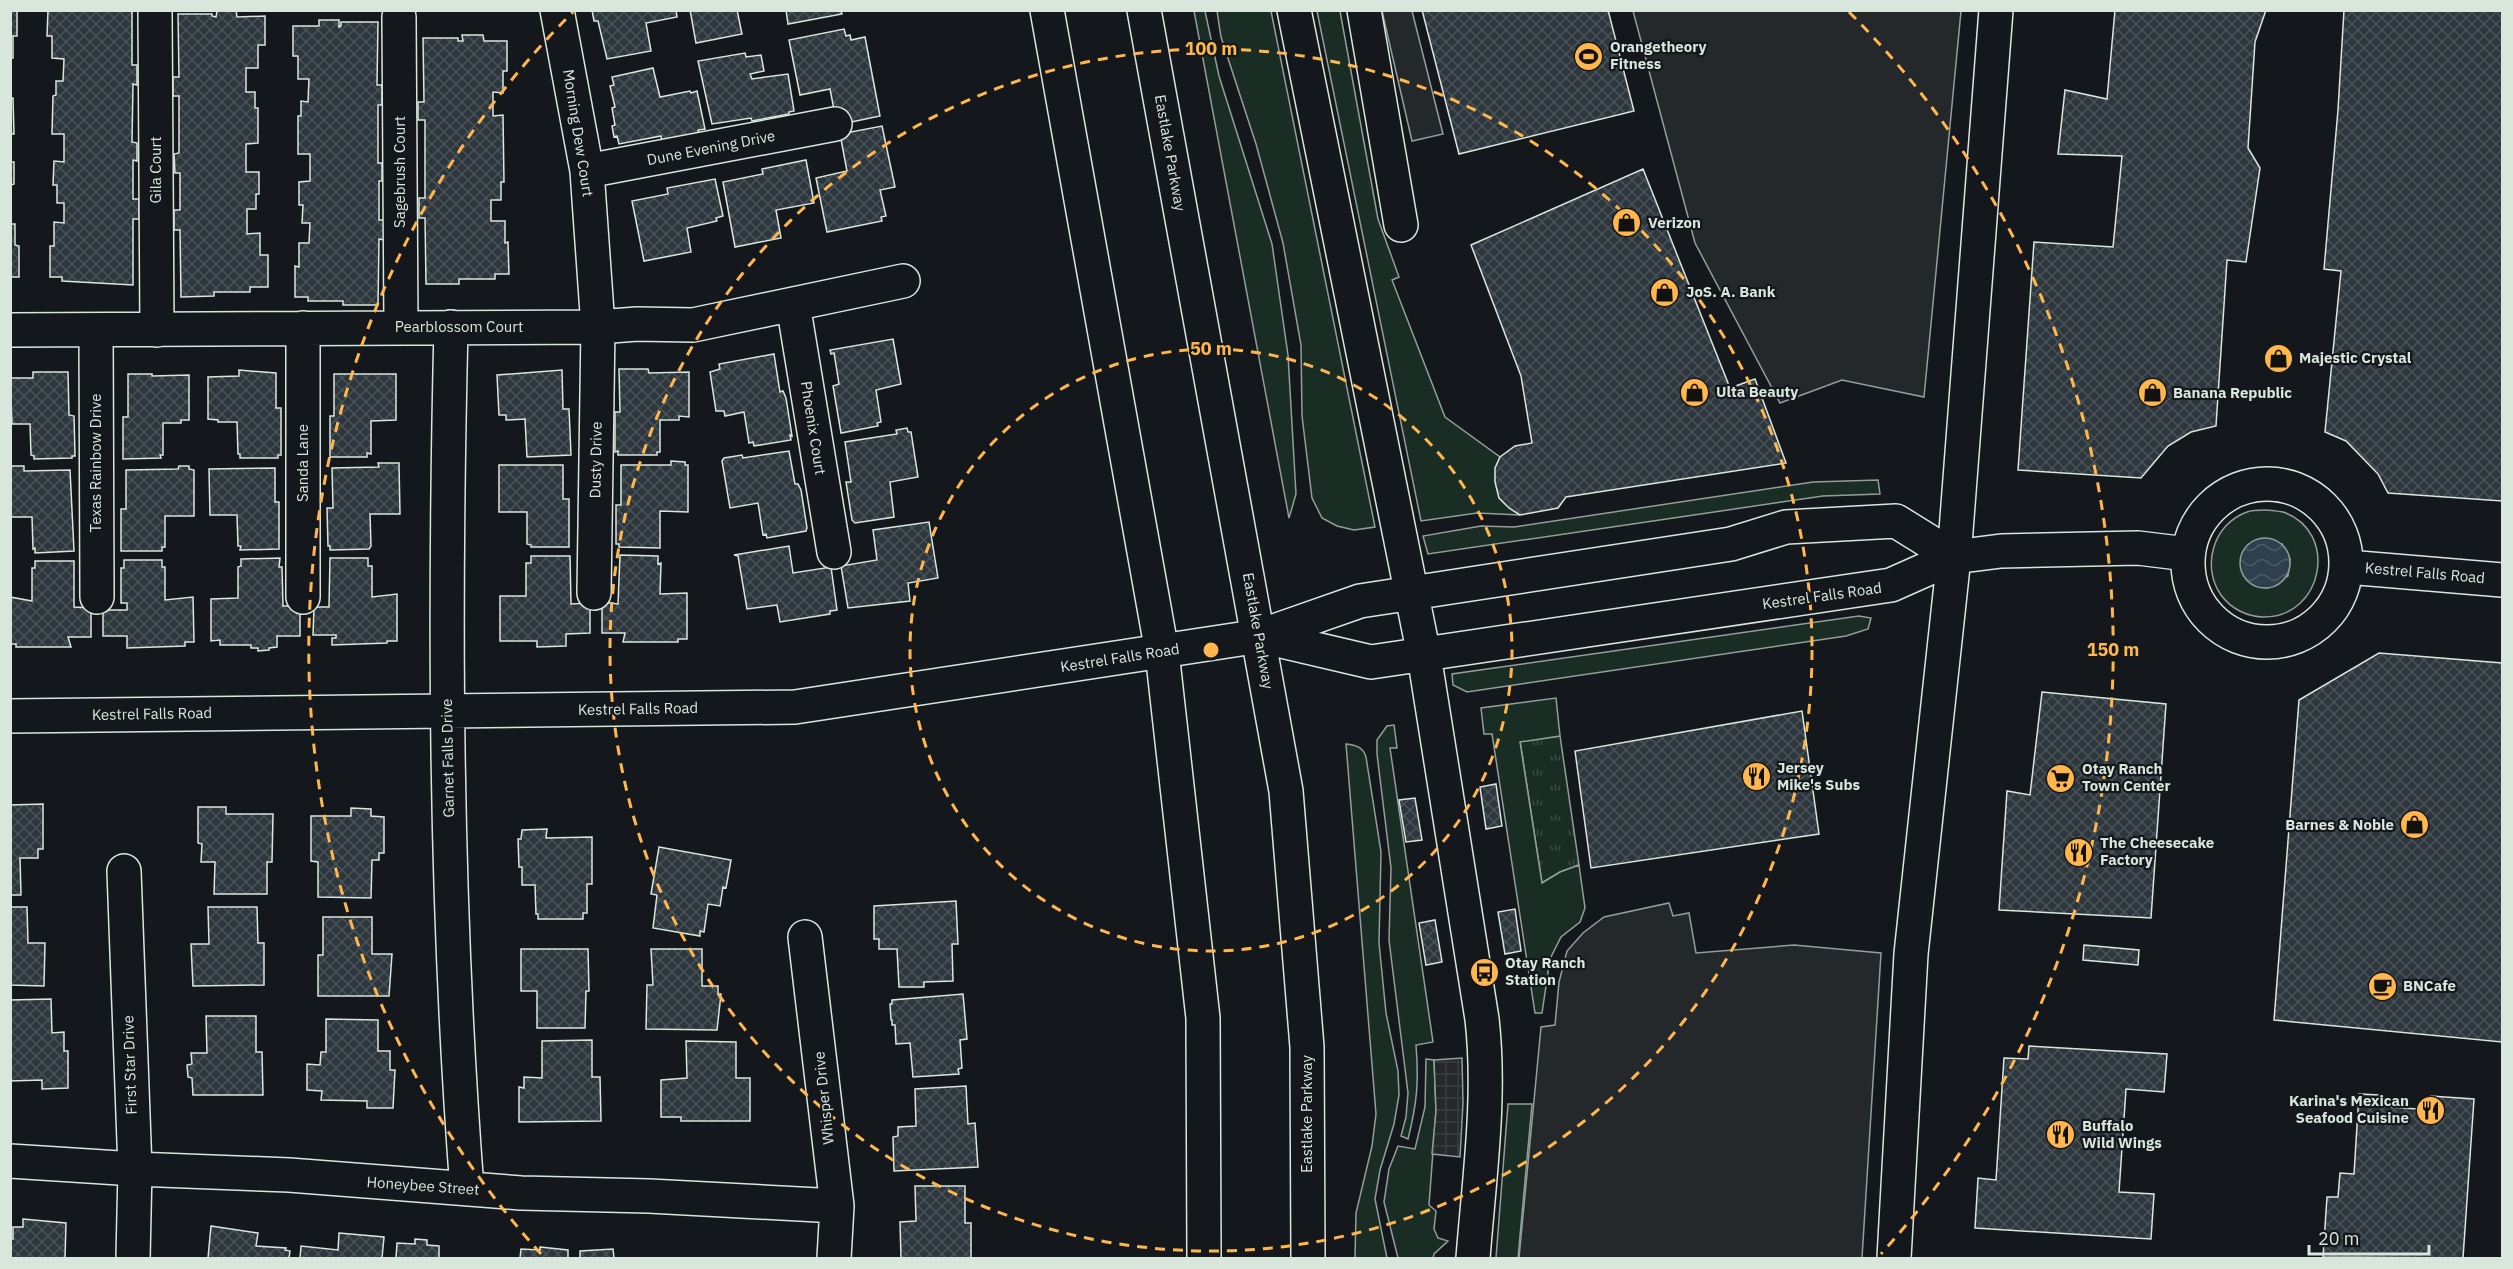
<svg xmlns="http://www.w3.org/2000/svg" width="2513" height="1269" viewBox="0 0 2513 1269" font-family="'IBM Plex Sans',sans-serif">
<style>
.grass{fill:url(#grass-tufts);stroke:#939e99;stroke-width:1.5}
.garden{fill:#1a2d24;stroke:#939e99;stroke-width:1.5;fill-rule:evenodd}
.parking{fill:#24282b;stroke:#939e99;stroke-width:1.5}
.plaza{fill:url(#plaza-grid);stroke:#939e99;stroke-width:1.5}
.water{fill:url(#water-waves);stroke:#939e99;stroke-width:1.5}
.building{fill:url(#building-cross-hatch);stroke:#d8e6dc;stroke-width:1.5}
.lines{fill:none;stroke-linecap:round;stroke-linejoin:round}
.minor-casing{stroke:#d8e6dc;stroke-width:36}
.major-casing{stroke:#d8e6dc;stroke-width:36}
.minor{stroke:#14181c;stroke-width:33}
.major{stroke:#14181c;stroke-width:33}
.ring{fill:none;stroke:#ffb74d;stroke-width:3;stroke-dasharray:10 8}
.labels{text-anchor:middle;stroke-width:4.5;stroke-linejoin:round;paint-order:stroke}
.poi-label{font-size:15px;font-weight:bold;fill:#d8e6dc;stroke:#14181c;text-anchor:start}
.street-label{font-size:15px;fill:#d8e6dc;stroke:#14181c}
.centre{fill:#ffb74d;stroke:#14181c;stroke-width:3}
.ring-label{font-size:18px;text-anchor:middle;font-weight:bold;fill:#ffb74d;stroke:#14181c;stroke-width:4.5;stroke-linejoin:round;paint-order:stroke}
</style>
<defs>
<pattern id="grass-tufts" width="24" height="20" patternUnits="userSpaceOnUse" patternTransform="scale(1.5)"><rect width="24" height="20" fill="#1a2d24"/><path d="M3 7l-1-3M5 7V3M7 7l1-3M15 17l-1-3M17 17v-4M19 17l1-3" fill="none" stroke="#3b4b43"/></pattern>
<pattern id="plaza-grid" width="8" height="8" patternUnits="userSpaceOnUse" patternTransform="scale(1.5)"><rect width="8" height="8" fill="#24282b"/><path d="M0 4h8M4 0v8" fill="none" stroke="#393d3f"/></pattern>
<pattern id="water-waves" width="16" height="10" patternUnits="userSpaceOnUse" patternTransform="scale(1.5)"><rect width="16" height="10" fill="#2f3f4d"/><path d="M0 5q4-4 8 0t8 0" fill="none" stroke="#4c5b66"/></pattern>
<pattern id="building-cross-hatch" width="8" height="8" patternUnits="userSpaceOnUse" patternTransform="scale(1.5)"><rect width="8" height="8" fill="#2c363c"/><path d="M0 0l8 8M0 8l8-8" fill="none" stroke="#4a5358"/></pattern>
</defs>
<rect width="100%" height="100%" fill="#14181c"/>
<path class="grass" d="M1560,736L1579,865L1560,872L1542,883L1520,741Z"/>
<path class="garden" d="M1194,11H1205L1219,76L1272,244L1288,355L1296,494L1289,518Z
M1217,11H1271L1375,527L1354,530L1337,526L1322,518L1312,498L1302,416L1301,345L1283,243L1256,144L1221,37Z
M1317,11H1340L1378,219L1399,277L1392,280L1445,417L1500,457C1489,482 1498,502 1520,515L1477,513L1421,521Z
M1878,480L1880,494L1823,496L1428,554L1423,536L1481,526L1514,527L1813,482Z
M2265,510C2270,510 2277,511 2283,512C2339,531 2324,617 2264,617C2248,617 2231,609 2221,595C2201,567 2213,524 2247,512C2252,510 2259,510 2265,510ZM2249,544H2282L2290,559L2288,576L2268,588C2243,587 2233,563 2249,544Z
M1859,616L1871,618L1868,629L1846,636L1467,692L1453,685L1452,674Z
M1556,698L1560,736L1520,742L1542,883L1560,872L1579,865L1585,908L1580,922L1561,937L1550,959L1542,1013H1535L1492,734H1484L1481,708Z
M1394,725L1397,748H1390L1433,1042L1416,1045C1419,1082 1417,1103 1408,1139L1401,1136L1406,1117L1408,1093L1389,940L1391,868L1377,754V740L1387,726Z
M1346,744C1356,745 1363,747 1366,757L1381,852L1379,943L1386,1013L1398,1071L1399,1095L1394,1124L1380,1170L1375,1199L1387,1258H1355L1356,1213L1372,1146L1376,1114Z
M1426,1059L1434,1060L1436,1111L1429,1205L1436,1211L1434,1229L1438,1238L1448,1241L1434,1254L1433,1258H1398L1384,1202L1389,1169L1398,1146L1415,1149L1425,1107Z
M1508,1104H1532L1518,1258H1496Z"/>
<path class="parking" d="M1382,11H1412L1443,134L1412,141Z
M1633,11H1961L1924,397L1842,380L1780,403L1695,243Z
M1669,903L1673,916L1689,913L1696,953L1794,945L1881,953L1862,1258H1519L1541,1027L1555,1025L1559,982L1567,951L1583,933L1604,917Z"/>
<path class="plaza" d="M1462,1058L1463,1103L1460,1157L1432,1154L1436,1111L1434,1060Z"/>
<path class="water" d="M2240 563a25 25 0 1 1 50 0a25 25 0 1 1-50 0Z"/>
<path class="building" d="M10,10H17V36H13V58H10Z
M48,10H132V65H137V85L133,84L132,142L137,143V161L133,160V199H139V219H133V285L62,281V277H50V246H54V222L64,223V203H57V185H53L54,161L64,162V134H52L53,96L56,95V81H63L64,59L52,58V36H47Z
M236,10L237,17L265,16V45H258V68H246V92H255V108H258V143L246,144V172H259V194H256V209H247V234L260,233V255H268V287H250V292H214V296L181,297L180,230H174V210H180V173H175L174,154L179,153V96H173V77H179L178,14H212V16L216,17L217,11Z
M592,10H676L677,17L646,23L651,51L607,59L598,21H594Z
M690,10H737L742,34L696,43Z
M786,10H844V11H841L842,14L788,24Z
M1422,10H1608L1634,111L1459,154Z
M2115,10H2266L2255,42L2248,148L2260,168L2246,262L2227,260L2216,426L2191,432L2168,446L2141,478L2018,470L2034,242L2113,247L2122,156L2058,154L2065,90L2107,99Z
M2344,10H2502V501L2388,493L2378,474L2346,441L2325,432L2341,271L2324,269L2338,110Z
M319,20H339V27L341,26V22H378L377,85H382V105H378V163H382V181H379V220H384V240L379,239L378,305H343V301H308V297H295V266L299,267V243H309L310,223H302L303,205H299V182L310,181V154H298V116H301V101L308,102L309,79H298V56H293V26H319Z
M844,29L846,36L850,35L851,40L865,37L880,116L837,125L830,89L800,95L789,40Z
M462,35H483L484,41H507V71H503V93L493,92V116L503,115L504,182H501V200H491V221H505V243L508,242L509,274H495V279H459V284H426L425,218H419V198H425V120H418V102H424L423,38H458V41H463Z
M745,53L746,57L761,55L764,71L750,74L752,79L788,74L794,111L789,112V114L752,121L751,118L712,124L698,61Z
M653,68L660,97L690,91L691,93L697,91L705,129L698,130L699,134L662,142L661,136L619,144L617,136L614,137L612,126L615,125L612,108L615,107L610,86L614,85L612,77Z
M13,98L14,134H10V99Z
M882,126L895,187L880,190L886,216L881,217L882,221L827,232L816,178L847,171L840,134Z
M806,160L814,203L776,210L781,238L735,247L723,182L763,174L762,169Z
M10,162H14V184L11,185L10,203Z
M1643,169L1730,388L1755,379L1786,463L1566,497L1558,508L1520,515L1509,508L1499,498L1495,482V468L1500,457L1515,446L1532,443L1521,376L1471,245Z
M715,179L723,216L716,218L717,221L687,228L691,252L644,261L632,201L668,194L667,188Z
M10,224H15V245L19,246V277H10Z
M893,339L901,384L876,390L881,422L877,423L878,426L841,433L833,386L839,384L834,353L831,354L830,350Z
M774,354L780,392L783,391L786,398L792,436L790,435L791,440L754,446L753,442L749,443L744,412L725,416L724,411H716L710,372L720,369L719,364Z
M619,369H648L649,373L689,372V417L679,416V420H660V452H657V455H618V451L615,452V412H620Z
M239,370L276,373V408H281V455H278V458H240V454H238L237,422H218V420L208,419V377L239,376Z
M562,370L563,409H569L571,455L527,457L525,419L506,420V415H499L497,375Z
M33,372H68L69,415L74,416L75,456H72V458L34,459V456L31,455L30,424H12L10,378H33Z
M128,374H152V376L189,375V420H181V423H163V455H160L161,458L123,459V417H128Z
M334,374H396V420L371,421V454L367,453V457H330V416H334Z
M907,428L908,432H911L918,477L890,482L894,517L855,523L852,520L846,482H851L845,442L897,434L896,430Z
M789,451L795,484H798L801,490L807,528L806,531L767,538L766,534L763,535L758,503L730,508L722,461L724,458L742,455L743,458Z
M671,461L685,462V465H688V512L660,511V548L619,547V544H616V505H621V465H671Z
M378,463H399L400,514H370L371,546L369,549L330,550V546H328L327,508H333L332,468L379,467Z
M499,465H563V499H569V547H531V545L527,544V512H499Z
M10,466H24V471L70,470L74,551L35,553V548L33,549L32,517H10Z
M179,466H189V469L194,470V516H165V547H162V551H121V509H126V470L178,469Z
M275,468V502H279V549L240,550L241,546H238L237,515H210L209,469Z
M929,522L938,578L908,583L910,601L848,608L841,566L877,560L873,530Z
M789,546L793,573L831,567L837,610L830,611V614L780,622L777,605L747,609L738,556L734,555Z
M620,555L658,556V564L661,563L660,594L687,593V639H678V642H623L625,633H602V602L618,604Z
M531,556H570L571,604L590,603V633L566,634V646L537,647V641H500V596H526V563H531Z
M280,558L279,567H282L283,606H300V636H277V647L269,648V650L258,651V648H251V645H220V640L211,641V599L238,598V567L241,566V559Z
M330,558H368V566H372V597L397,594V641H387V643L332,645V638H336V635H313L314,607H329Z
M124,560H162V567H165V600L193,597L194,642H185V646L127,648V636H103V610H127V603H121V568H124Z
M35,561H74V607L91,608V637H68L71,647H16V644H10V597L32,601V568H35Z
M2379,653L2502,663V1042L2274,1020L2299,700Z
M2042,692L2166,704L2151,918L1999,910L2007,791L2030,795Z
M1802,711L1819,834L1591,868L1575,751Z
M1496,784L1502,826L1486,829L1480,787Z
M1415,798L1422,840L1406,842L1399,800Z
M43,804V849H38V858H20L21,895H10V805Z
M198,807H226V814H273L272,862H267V894H214L215,862H201L202,844L198,843Z
M351,808L371,809V816L384,817V853H379V860H372L371,898L318,897V862L311,861V816H351Z
M547,829L546,838L592,837V884H587V913H583V919H538V914H536L535,885H522V867H519L518,839H521L522,830Z
M659,847L731,860L726,888L723,887L720,906L708,904L704,932L700,931V936L653,928L657,895L651,894Z
M956,901L958,944H952L953,981L924,982V987H899L897,949H879V939H874V906Z
M10,907H27L28,943H45L44,986L10,985Z
M208,907H257L258,943H264V985L193,986L191,944H209Z
M1515,909L1521,951L1505,954L1498,912Z
M323,917H372V954H392L389,996H318V955H323Z
M1435,920L1442,962L1426,965L1419,923Z
M2084,945L2139,950L2138,965L2083,960Z
M521,949H588L589,991H586L585,1028H537V991H521Z
M651,949H702V986H718V994H721L717,1030L646,1029L647,985H653Z
M963,994L967,1039L960,1040L962,1068L958,1069L959,1074L913,1077L910,1043L896,1044L895,1025H892V1020H891L890,1004H892V1000Z
M51,999L52,1033L64,1032V1051H68V1088L42,1089V1080L10,1081V1000Z
M206,1016H256V1052H262L263,1095H193L192,1078L188,1077L187,1065L192,1064L191,1053H207Z
M326,1019L378,1020V1051H390V1070H395L393,1108H367V1101L321,1100L322,1091L307,1090V1064L320,1065L321,1052H326Z
M592,1040V1077H600L601,1121L519,1122V1087L524,1088V1077L542,1078V1041Z
M686,1041L736,1042V1078H750V1121H681V1117H661V1080L687,1078Z
M2029,1046L2167,1054L2164,1092L2126,1089L2119,1192L2154,1194L2151,1239L1975,1228L1978,1178L1996,1180L2004,1058L2028,1059Z
M966,1086L968,1124L975,1123L978,1167L894,1171L893,1137L898,1136V1127L916,1126L915,1089Z
M2359,1094L2379,1095L2378,1106L2430,1110L2431,1096L2474,1099L2463,1258L2323,1257L2327,1197H2338L2340,1173L2354,1174Z
M915,1186H965V1223H971V1258H901L900,1222L916,1221Z
M23,1219L66,1223L65,1258H10V1239H13V1227H23Z
M211,1226L258,1233L256,1246L286,1248L285,1250L290,1251L289,1258H208Z
M339,1233L384,1237L382,1258H300L301,1246L338,1250Z
M415,1239L427,1240V1245L439,1246V1258H396L397,1243L415,1244Z
M540,1247L568,1250V1258H520L521,1249L540,1250Z
M613,1249L614,1258H623H580V1251Z"/>
<g class="lines">
<defs>
<path id="minor" d="M155,10L157,330
M557,10L587,171L598,327L594,593
M1294,10L1424,655L1482,1019C1491,1098 1479,1180 1473,1258
M1364,10L1401,225
M399,17L401,327
M587,171L835,124
M793,304L834,552
M451,327C444,614 445,902 467,1189
M10,330L598,327L637,324L693,325L903,281
M96,330L97,597
M2188 563a79 79 0 1 1 158 0a79 79 0 1 1-158 0Z
M2347,567L2502,580
M303,597V328
M1260,636L1371,662L1891,585L1954,557L2001,551L2138,548L2187,554
M10,716L795,707L1260,636L1360,601L1731,544L1786,527L1896,521L1954,557
M124,871L135,1169L133,1258
M805,937L837,1206L834,1258
M10,1161L135,1169L289,1175L521,1193L649,1196L837,1206
M1894,1258L1911,954L1954,557L1996,10"/>
<path id="major" d="M1047,10L1162,652L1203,1018L1204,1258
M1144,10L1286,791L1307,1047L1308,1258"/>
</defs>
<use href="#minor" class="minor-casing"/>
<use href="#major" class="major-casing"/>
<use href="#minor" class="minor"/>
<use href="#major" class="major"/>
</g>
<g class="ring">
<circle cx="1211" cy="650" r="301"/>
<circle cx="1211" cy="650" r="601"/>
<path d="M541 1254A902 902 0 0 1 573 12M1849 12A902 902 0 0 1 1881 1254"/>
</g>
<defs>
<symbol id="stadium-disc" viewBox="-11 -11 22 22"><circle r="9.5" fill="#ffb74d" stroke="#14181c"/><path d="M0-5a6.5 5 0 1 0 0 10a6.5 5 0 1 0 0-10ZM-3.5-1.8h7v3.6h-7Z" fill="#111"/></symbol>
<symbol id="shop-disc" viewBox="-11 -11 22 22"><circle r="9.5" fill="#ffb74d" stroke="#14181c"/><path d="M-5-2.5h2.3a2.7 3.5 0 0 1 5.4 0H5L5.5 6h-11ZM-1.5-2.5h3a1.5 2.3 0 0 0-3 0Z" fill="#111"/></symbol>
<symbol id="restaurant-disc" viewBox="-11 -11 22 22"><circle r="9.5" fill="#ffb74d" stroke="#14181c"/><path d="M-5-6h1v4h1v-4h1v4h1v-4h1v5L-1.5 .5V6h-2V.5L-5-1ZM5-6V6H3V1.5H1.5Q1.5-4 5-6Z" fill="#111"/></symbol>
<symbol id="supermarket-disc" viewBox="-11 -11 22 22"><circle r="9.5" fill="#ffb74d" stroke="#14181c"/><path d="M-6-5.5h2.5l.6 2H6L4.5 2H-2.5L-4.4-4H-6ZM-1.5 3.2a1.3 1.3 0 1 0 .1 0ZM3 3.2a1.3 1.3 0 1 0 .1 0Z" fill="#111"/></symbol>
<symbol id="bus-disc" viewBox="-11 -11 22 22"><circle r="9.5" fill="#ffb74d" stroke="#14181c"/><path d="M-5-6H5V4H4V6H2V4H-2V6H-4V4H-5ZM-3.5-4V0h7V-4ZM-3.5 1.2v1.5H-2V1.2ZM2 1.2v1.5H3.5V1.2Z" fill="#111"/></symbol>
<symbol id="cafe-disc" viewBox="-11 -11 22 22"><circle r="9.5" fill="#ffb74d" stroke="#14181c"/><path d="M-5.5-4.5H6V0H3Q3 3.5 0 3.5H-2.5Q-5.5 3.5-5.5 0ZM3-3.2v2h1.7v-2ZM-6 4.5H4V6H-6Z" fill="#111"/></symbol>
</defs>
<g fill-rule="evenodd">
<use href="#stadium-disc" x="1572" y="40" width="33" height="33"/>
<use href="#shop-disc" x="1610" y="206" width="33" height="33"/>
<use href="#shop-disc" x="1648" y="276" width="33" height="33"/>
<use href="#shop-disc" x="2262" y="342" width="33" height="33"/>
<use href="#shop-disc" x="1678" y="376" width="33" height="33"/>
<use href="#shop-disc" x="2136" y="376" width="33" height="33"/>
<use href="#restaurant-disc" x="1740" y="760" width="33" height="33"/>
<use href="#supermarket-disc" x="2044" y="762" width="33" height="33"/>
<use href="#shop-disc" x="2398" y="808" width="33" height="33"/>
<use href="#restaurant-disc" x="2062" y="836" width="33" height="33"/>
<use href="#bus-disc" x="1468" y="956" width="33" height="33"/>
<use href="#cafe-disc" x="2366" y="970" width="33" height="33"/>
<use href="#restaurant-disc" x="2414" y="1094" width="33" height="33"/>
<use href="#restaurant-disc" x="2044" y="1118" width="33" height="33"/>
</g>
<g class="labels">
<g class="poi-label">
<text x="1610" y="52">Orangetheory<tspan x="1610" dy="17">Fitness</tspan></text>
<text x="1648" y="228">Verizon</text>
<text x="1686" y="297">JoS. A. Bank</text>
<text x="2299" y="363">Majestic Crystal</text>
<text x="1716" y="397">Ulta Beauty</text>
<text x="2173" y="398">Banana Republic</text>
<text x="1777" y="773">Jersey<tspan x="1777" dy="17">Mike's Subs</tspan></text>
<text x="2082" y="774">Otay Ranch<tspan x="2082" dy="17">Town Center</tspan></text>
<text x="2394" y="830" text-anchor="end">Barnes &amp; Noble</text>
<text x="2100" y="848">The Cheesecake<tspan x="2100" dy="17">Factory</tspan></text>
<text x="1505" y="968">Otay Ranch<tspan x="1505" dy="17">Station</tspan></text>
<text x="2403" y="991">BNCafe</text>
<text x="2409" y="1106" text-anchor="end">Karina's Mexican<tspan x="2409" dy="17">Seafood Cuisine</tspan></text>
<text x="2082" y="1131">Buffalo<tspan x="2082" dy="17">Wild Wings</tspan></text>
</g>
<g class="street-label">
<text transform="translate(578 133) rotate(81)" y="5">Morning Dew Court</text>
<text transform="translate(711 148) rotate(-11)" y="5">Dune Evening Drive</text>
<text transform="translate(1170 153) rotate(80)" y="5">Eastlake Parkway</text>
<text transform="translate(156 170) rotate(-90)" y="5">Gila Court</text>
<text transform="translate(400 172) rotate(-90)" y="5">Sagebrush Court</text>
<text x="459" y="332">Pearblossom Court</text>
<text transform="translate(813 428) rotate(81)" y="5">Phoenix Court</text>
<text transform="translate(596 460) rotate(-89)" y="5">Dusty Drive</text>
<text transform="translate(96 463) rotate(-90)" y="5">Texas Rainbow Drive</text>
<text transform="translate(303 463) rotate(-90)" y="5">Sanda Lane</text>
<text transform="translate(2425 573) rotate(5)" y="5">Kestrel Falls Road</text>
<text transform="translate(1822 596) rotate(-8)" y="5">Kestrel Falls Road</text>
<text transform="translate(1258 631) rotate(80)" y="5">Eastlake Parkway</text>
<text transform="translate(1120 658) rotate(-9)" y="5">Kestrel Falls Road</text>
<text transform="translate(638 709) rotate(-1)" y="5">Kestrel Falls Road</text>
<text transform="translate(152 714) rotate(-1)" y="5">Kestrel Falls Road</text>
<text transform="translate(448 758) rotate(-91)" y="5">Garnet Falls Drive</text>
<text transform="translate(130 1065) rotate(-92)" y="5">First Star Drive</text>
<text transform="translate(824 1098) rotate(-96)" y="5">Whisper Drive</text>
<text transform="translate(1307 1114) rotate(-90)" y="5">Eastlake Parkway</text>
<text transform="translate(423 1186) rotate(4)" y="5">Honeybee Street</text>
</g>
</g>
<circle cx="1211" cy="650" r="9" class="centre"/>
<g class="ring-label">
<text x="1211" y="55">100 m</text>
<text x="1211" y="355">50 m</text>
<text x="2113" y="656">150 m</text>
</g>
<rect width="2513" height="1269" fill="none" stroke="#d8e6dc" stroke-width="24"/>
<path d="M2309 1245v9h120v-9" fill="none" stroke="#d8e6dc" stroke-width="3"/>
<text x="2318" y="1245" font-size="18" fill="#d8e6dc" stroke="#14181c" stroke-width="4.5" paint-order="stroke">20 m</text>
</svg>
